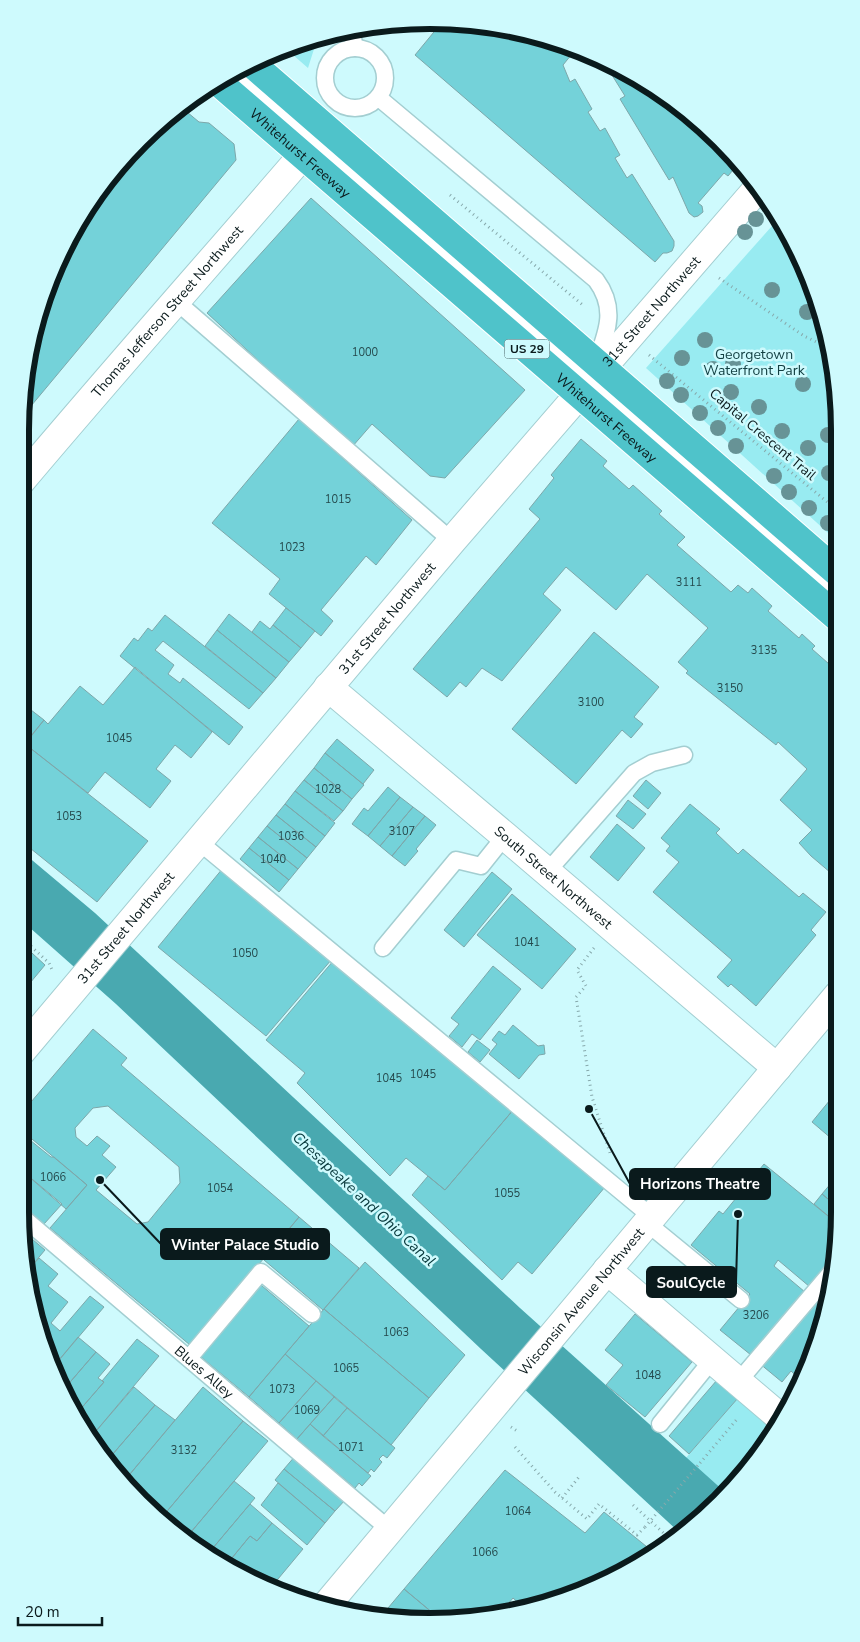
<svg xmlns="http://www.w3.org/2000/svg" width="860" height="1642" viewBox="0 0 860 1642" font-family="'Nunito Sans',sans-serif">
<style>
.green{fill:#98ebf1}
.water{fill:#49a9b0}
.building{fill:#74d2d9;stroke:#7da7aa;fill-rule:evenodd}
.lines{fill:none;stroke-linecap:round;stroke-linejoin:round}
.lane-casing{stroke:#a3ced1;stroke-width:19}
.street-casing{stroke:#a3ced1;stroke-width:30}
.secondary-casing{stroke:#a3ced1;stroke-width:30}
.path{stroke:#87a9ac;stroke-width:3;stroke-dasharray:1 4;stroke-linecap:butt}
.lane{stroke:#fff;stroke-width:16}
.street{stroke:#fff;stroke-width:28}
.secondary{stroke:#fff;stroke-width:28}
.highway-bridge-casing{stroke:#fff;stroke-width:30;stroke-linecap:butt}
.path-bridge{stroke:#87a9ac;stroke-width:3;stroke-dasharray:1 4;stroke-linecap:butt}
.highway-bridge{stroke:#4fc3ca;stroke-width:28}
.tree{fill:#679396}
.labels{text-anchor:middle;stroke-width:5;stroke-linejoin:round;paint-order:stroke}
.number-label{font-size:11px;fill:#24484b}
.shield{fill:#cefafd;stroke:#455d60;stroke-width:1}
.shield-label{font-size:12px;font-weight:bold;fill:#0a1a1c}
.street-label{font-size:14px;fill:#0a1a1c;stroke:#cefafd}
.park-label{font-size:14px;fill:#123f42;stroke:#cefafd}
.water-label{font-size:15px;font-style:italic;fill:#063639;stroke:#cefafd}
.rim{fill:none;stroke:#0a1a1c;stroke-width:6}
.leader{fill:none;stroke:#0a1a1c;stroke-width:2}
.callout-dot{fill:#0a1a1c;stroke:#cefafd;stroke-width:2}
.callout{fill:#0a1a1c;stroke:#0a1a1c;stroke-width:2}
.callout-label{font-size:15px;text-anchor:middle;font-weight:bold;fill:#fff}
</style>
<rect width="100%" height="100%" fill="#cefafd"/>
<path class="green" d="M327,35L314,49L308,68L285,48L298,42Z
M779,218L809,273L836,376L837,541L646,368Z
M738,1398L774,1432L755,1462L725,1494L685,1459Z"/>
<path class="water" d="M20,850L95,913L520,1308L726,1493L701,1520L680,1533L481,1349L116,1004L20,919Z"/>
<path class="building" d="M443,21H457L536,34L576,49L563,65L570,82L575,79L592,109L588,112L600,131L605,128L620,155L615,158L627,178L632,174L674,241V246L672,251L667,253H663L655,262L415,55Z
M602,59L612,62L700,122L738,164L728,176L724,173L698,203L702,206L703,212L698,216L694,217L689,213L673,177L669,180L620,99L625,96Z
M181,107L199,122L209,123L234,144L236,160L21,418V403L34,324L62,248L71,235L120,175L119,165L160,122Z
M311,198L525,390L445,478L430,476L372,424L352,447L207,313Z
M299,419L412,520L376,565L366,556L321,610L333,621L321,636L269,594L280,579L212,523Z
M581,439L607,461L603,466L629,489L633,485L662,511L659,514L685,537L677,545L731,592L738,585L748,593L752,588L772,606L768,611L799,638L802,634L815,646L812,649L837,671L838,879L811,856L799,843L812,830L780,800L807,769L778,742L776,745L686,673L688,671L678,662L708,628L647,574L616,610L566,567L543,594L561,610L502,681L482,668L466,687L460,682L447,697L413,669L540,519L529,509L554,478L551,475Z
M286,608L315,631L301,648L273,625Z
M229,614L289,662L276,678L217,630Z
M165,615L263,693L249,709L163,641L155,650L174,665L168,674L180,683L183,678L243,727L229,745L120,656L134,638L138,641L148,628L152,631Z
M260,621L270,629L273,625L301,648L289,662L252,632Z
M217,630L276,678L263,693L205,646Z
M594,632L659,687L634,717L643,724L631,738L622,730L576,784L512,729Z
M135,667L212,732L191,758L175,745L156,769L171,781L150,808L105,772L88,793L25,744L44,720L48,724L80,686L103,705Z
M22,703L44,720L20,749L21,704Z
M337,739L374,770L363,784L325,753Z
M25,744L148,841L97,902L20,840V749Z
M325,753L364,785L352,799L314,768Z
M314,768L352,799L343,811L304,780Z
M304,780L343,811L334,821L295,791Z
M646,780L661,793L648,809L633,796Z
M388,787L400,797L368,836L352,824L364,808L368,811Z
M295,791L335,823L325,836L285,804Z
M400,797L413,807L380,846L368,836Z
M628,800L646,814L633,829L616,816Z
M285,804L325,836L316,847L276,815Z
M690,804L720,829L716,833L738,854L743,849L799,897L803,893L826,912L811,930L816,935L756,1006L731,984L728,987L717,977L732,960L653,892L679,862L666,851L670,846L661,838Z
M413,807L425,816L392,856L380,846Z
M276,815L316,847L307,858L267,826Z
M425,816L436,825L416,849L418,851L405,866L392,856Z
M617,824L645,848L618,881L590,857Z
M267,826L307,858L298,869L258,837Z
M258,837L298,869L289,880L249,848Z
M249,848L289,880L279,892L240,859Z
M223,868L332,959L266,1036L158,947Z
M492,872L512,889L464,947L444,930Z
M512,894L576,949L542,989L477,935Z
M20,942L45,965L30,983L20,975Z
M334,960L514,1109L445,1190L406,1158L390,1176L297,1083L305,1073L266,1040Z
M493,966L521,989L480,1040L472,1034L462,1047L449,1036L459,1024L451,1018Z
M20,975L30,983L20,994Z
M513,1025L538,1046L544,1045L545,1054L539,1055L519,1079L489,1054L497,1044L492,1040L499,1031L505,1035Z
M93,1029L127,1058L121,1065L299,1217L190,1345L50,1228L87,1185L20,1129V1115ZM108,1106L179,1167L180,1183L148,1222L137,1224L96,1190L116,1167L102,1155L110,1146L97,1136L87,1146L76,1137L75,1128L93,1108Z
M477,1040L490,1050L480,1062L468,1052Z
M839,1089V1145L812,1122Z
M514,1109L605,1187L532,1274L518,1262L502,1280L412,1195L428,1176L445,1190Z
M20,1132L51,1157H54L87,1185L66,1209L20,1169Z
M764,1164L839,1225V1239L837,1254L810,1287L778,1260L774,1266L805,1292L751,1355L720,1330L750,1294L691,1245L719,1211L723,1214Z
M20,1169L62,1204L44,1224L20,1203Z
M832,1182L839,1188V1208L822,1194Z
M822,1194L839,1208V1225L814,1204Z
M299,1217L359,1268L323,1310L264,1260Z
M32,1239L45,1250L29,1269L25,1242L28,1245Z
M39,1258L58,1274L48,1286L68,1302L51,1323L60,1331L90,1296L104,1307L54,1366L42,1344L41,1333L29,1269Z
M365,1262L465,1355L429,1398L324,1309Z
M833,1276L826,1318L802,1381L791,1371L782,1382L759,1363Z
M261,1285L309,1326L249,1397L201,1357Z
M324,1309L429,1398L391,1445L285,1354Z
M635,1314L692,1362L645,1417L606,1385L623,1365L605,1350Z
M78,1337L96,1352L65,1388L54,1366Z
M137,1339L159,1356L91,1437L78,1412L104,1382L102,1381Z
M96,1352L110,1364L98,1378L104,1382L78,1412L65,1388Z
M285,1354L316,1381L279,1423L249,1397Z
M717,1380L738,1398L689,1454L669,1436Z
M316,1381L334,1397L297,1439L279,1423Z
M134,1387L155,1405L106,1462L91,1437Z
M203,1387L243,1421L163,1516L125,1480Z
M334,1397L347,1408L323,1436L310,1424Z
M155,1405L175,1420L125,1480L106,1462Z
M347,1408L395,1448L387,1458L383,1455L379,1459L382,1462L374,1472L371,1469L368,1473L323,1436Z
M243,1421L268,1441L186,1538L163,1516Z
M310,1424L371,1476L362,1486L359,1483L355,1488L297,1439Z
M296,1455L346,1499L335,1511L284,1469Z
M284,1469L335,1511L325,1523L275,1480Z
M505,1470L585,1533L604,1512L652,1551L587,1591L522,1606L513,1598L503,1610L457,1621L440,1619L404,1589Z
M234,1481L255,1498L207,1555L202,1553L186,1538Z
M278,1483L325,1523L307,1545L261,1505Z
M250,1504L272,1523L257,1541L250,1536L227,1564L207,1555Z
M272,1523L303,1549L273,1585L227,1564L250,1536L257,1541Z
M404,1589L440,1619L383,1614Z"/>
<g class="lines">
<defs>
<g id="lane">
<path d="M351,29L355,48"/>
<circle cx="355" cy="78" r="30"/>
<path d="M379,98L596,280C619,311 605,336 594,368"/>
<path d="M177,302L452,541"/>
<path d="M198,841L652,1217"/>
<path d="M547,872L634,773L652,763L684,755"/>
<path d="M383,948L456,860L481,866L505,836"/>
<path id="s1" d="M20,1215L390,1530"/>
<path d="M647,1223L741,1300"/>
<path d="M189,1358L261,1272L312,1314"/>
<path d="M738,1382L834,1269"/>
<path d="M660,1424L712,1360"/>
</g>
<g id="street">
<path id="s2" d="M21,481C117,367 216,256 314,142"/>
<path id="s3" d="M328,687L505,836L777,1068"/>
<path id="s4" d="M20,1053L452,541L758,188"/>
<path d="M607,1270L782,1419"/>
</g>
<g id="secondary">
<path d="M232,72L837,596"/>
<path id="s5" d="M324,1608L838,995"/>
</g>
</defs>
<use href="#lane" class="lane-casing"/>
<use href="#street" class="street-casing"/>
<use href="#secondary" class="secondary-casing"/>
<path class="path" d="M450,195L584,306
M719,278L804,336L829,348
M649,355L837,510
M20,936L49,963L53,972
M594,948L577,970L586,986L576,997L592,1097L610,1153
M511,1427L517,1431
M515,1447L555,1492L587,1519L599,1504L637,1535L645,1527
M700,1463L738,1418
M562,1498L579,1477
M633,1505L670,1539"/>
<use href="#lane" class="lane"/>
<use href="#street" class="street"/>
<use href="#secondary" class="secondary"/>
<defs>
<g id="highway-bridge">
<path d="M251,63L837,572"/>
<path id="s6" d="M217,81L837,617"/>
</g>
</defs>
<use href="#highway-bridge" class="highway-bridge-casing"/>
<path class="path-bridge" d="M645,1527L700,1463"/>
<use href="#highway-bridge" class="highway-bridge"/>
</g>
<g class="tree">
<circle cx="756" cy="219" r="8"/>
<circle cx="745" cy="232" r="8"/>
<circle cx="772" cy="290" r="8"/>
<circle cx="807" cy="312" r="8"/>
<circle cx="705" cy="340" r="8"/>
<circle cx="682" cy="358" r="8"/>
<circle cx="733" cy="364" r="8"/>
<circle cx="713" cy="369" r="8"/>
<circle cx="667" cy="381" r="8"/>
<circle cx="803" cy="384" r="8"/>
<circle cx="731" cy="392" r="8"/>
<circle cx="681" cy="395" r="8"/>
<circle cx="759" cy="407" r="8"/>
<circle cx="700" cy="413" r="8"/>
<circle cx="718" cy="428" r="8"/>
<circle cx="782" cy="431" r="8"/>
<circle cx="828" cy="435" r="8"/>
<circle cx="736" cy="446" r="8"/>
<circle cx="808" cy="448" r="8"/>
<circle cx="829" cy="473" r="8"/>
<circle cx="774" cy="476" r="8"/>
<circle cx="789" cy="492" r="8"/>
<circle cx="809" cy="508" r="8"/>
<circle cx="828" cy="523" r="8"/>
</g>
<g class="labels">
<g class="number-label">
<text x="365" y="356">1000</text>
<text x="338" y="503">1015</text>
<text x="292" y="551">1023</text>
<text x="689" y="586">3111</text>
<text x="764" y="654">3135</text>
<text x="730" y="692">3150</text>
<text x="591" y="706">3100</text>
<text x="119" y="742">1045</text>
<text x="328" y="793">1028</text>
<text x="69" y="820">1053</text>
<text x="402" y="835">3107</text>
<text x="291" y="840">1036</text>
<text x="273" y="863">1040</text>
<text x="527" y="946">1041</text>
<text x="245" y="957">1050</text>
<text x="423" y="1078">1045</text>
<text x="389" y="1082">1045</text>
<text x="53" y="1181">1066</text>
<text x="220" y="1192">1054</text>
<text x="507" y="1197">1055</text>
<text x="756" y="1319">3206</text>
<text x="396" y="1336">1063</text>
<text x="346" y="1372">1065</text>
<text x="648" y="1379">1048</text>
<text x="282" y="1393">1073</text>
<text x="307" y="1414">1069</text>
<text x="351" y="1451">1071</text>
<text x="184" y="1454">3132</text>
<text x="518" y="1515">1064</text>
<text x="485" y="1556">1066</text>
</g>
<rect class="shield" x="504.5" y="339.5" width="45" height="19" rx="4"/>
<g class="shield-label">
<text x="527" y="353">US 29</text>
</g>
<g class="street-label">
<text dy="5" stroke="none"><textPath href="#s6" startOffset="110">Whitehurst Freeway</textPath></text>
<text dy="5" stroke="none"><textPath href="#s4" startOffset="974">31st Street Northwest</textPath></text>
<text dy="5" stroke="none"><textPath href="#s2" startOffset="224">Thomas Jefferson Street Northwest</textPath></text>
<text dy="5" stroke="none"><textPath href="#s6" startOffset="515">Whitehurst Freeway</textPath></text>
<text transform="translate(763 434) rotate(40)" y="5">Capital Crescent Trail</text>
<text dy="5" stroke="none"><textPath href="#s4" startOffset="569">31st Street Northwest</textPath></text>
<text dy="5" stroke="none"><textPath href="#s3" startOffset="295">South Street Northwest</textPath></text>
<text dy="5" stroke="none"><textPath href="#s4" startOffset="164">31st Street Northwest</textPath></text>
<text dy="5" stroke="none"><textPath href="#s5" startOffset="400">Wisconsin Avenue Northwest</textPath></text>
<text dy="5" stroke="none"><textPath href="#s1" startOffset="242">Blues Alley</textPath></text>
</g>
<g class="park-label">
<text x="754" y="359">Georgetown<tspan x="754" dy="16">Waterfront Park</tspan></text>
</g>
<g class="water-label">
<text transform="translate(364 1199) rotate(43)" y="5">Chesapeake and Ohio Canal</text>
</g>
</g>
<path d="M0 0H860V1642H0ZM430 29H430A401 401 0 0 1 831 430V1212A401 401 0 0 1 430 1613H430A401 401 0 0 1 29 1212V430A401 401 0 0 1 430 29Z" fill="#cefafd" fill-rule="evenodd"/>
<path class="rim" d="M430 29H430A401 401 0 0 1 831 430V1212A401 401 0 0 1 430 1613H430A401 401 0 0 1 29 1212V430A401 401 0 0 1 430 29Z"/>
<path class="leader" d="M589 1109L630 1184M100 1180L161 1244M738 1214L736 1282"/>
<g class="callout-dot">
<circle cx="589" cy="1109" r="5"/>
<circle cx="100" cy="1180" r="5"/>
<circle cx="738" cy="1214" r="5"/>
</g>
<g class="callout">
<rect x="630" y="1169" width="140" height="30" rx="5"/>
<rect x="161" y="1229" width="168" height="30" rx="5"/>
<rect x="647" y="1267" width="89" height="30" rx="5"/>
</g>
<g class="callout-label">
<text x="700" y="1189">Horizons Theatre</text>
<text x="245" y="1250">Winter Palace Studio</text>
<text x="691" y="1288">SoulCycle</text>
</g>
<path d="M18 1617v8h84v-8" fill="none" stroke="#0a1a1c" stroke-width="2.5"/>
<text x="25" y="1617" font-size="15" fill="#0a1a1c" stroke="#cefafd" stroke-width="4" paint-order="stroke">20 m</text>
</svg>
